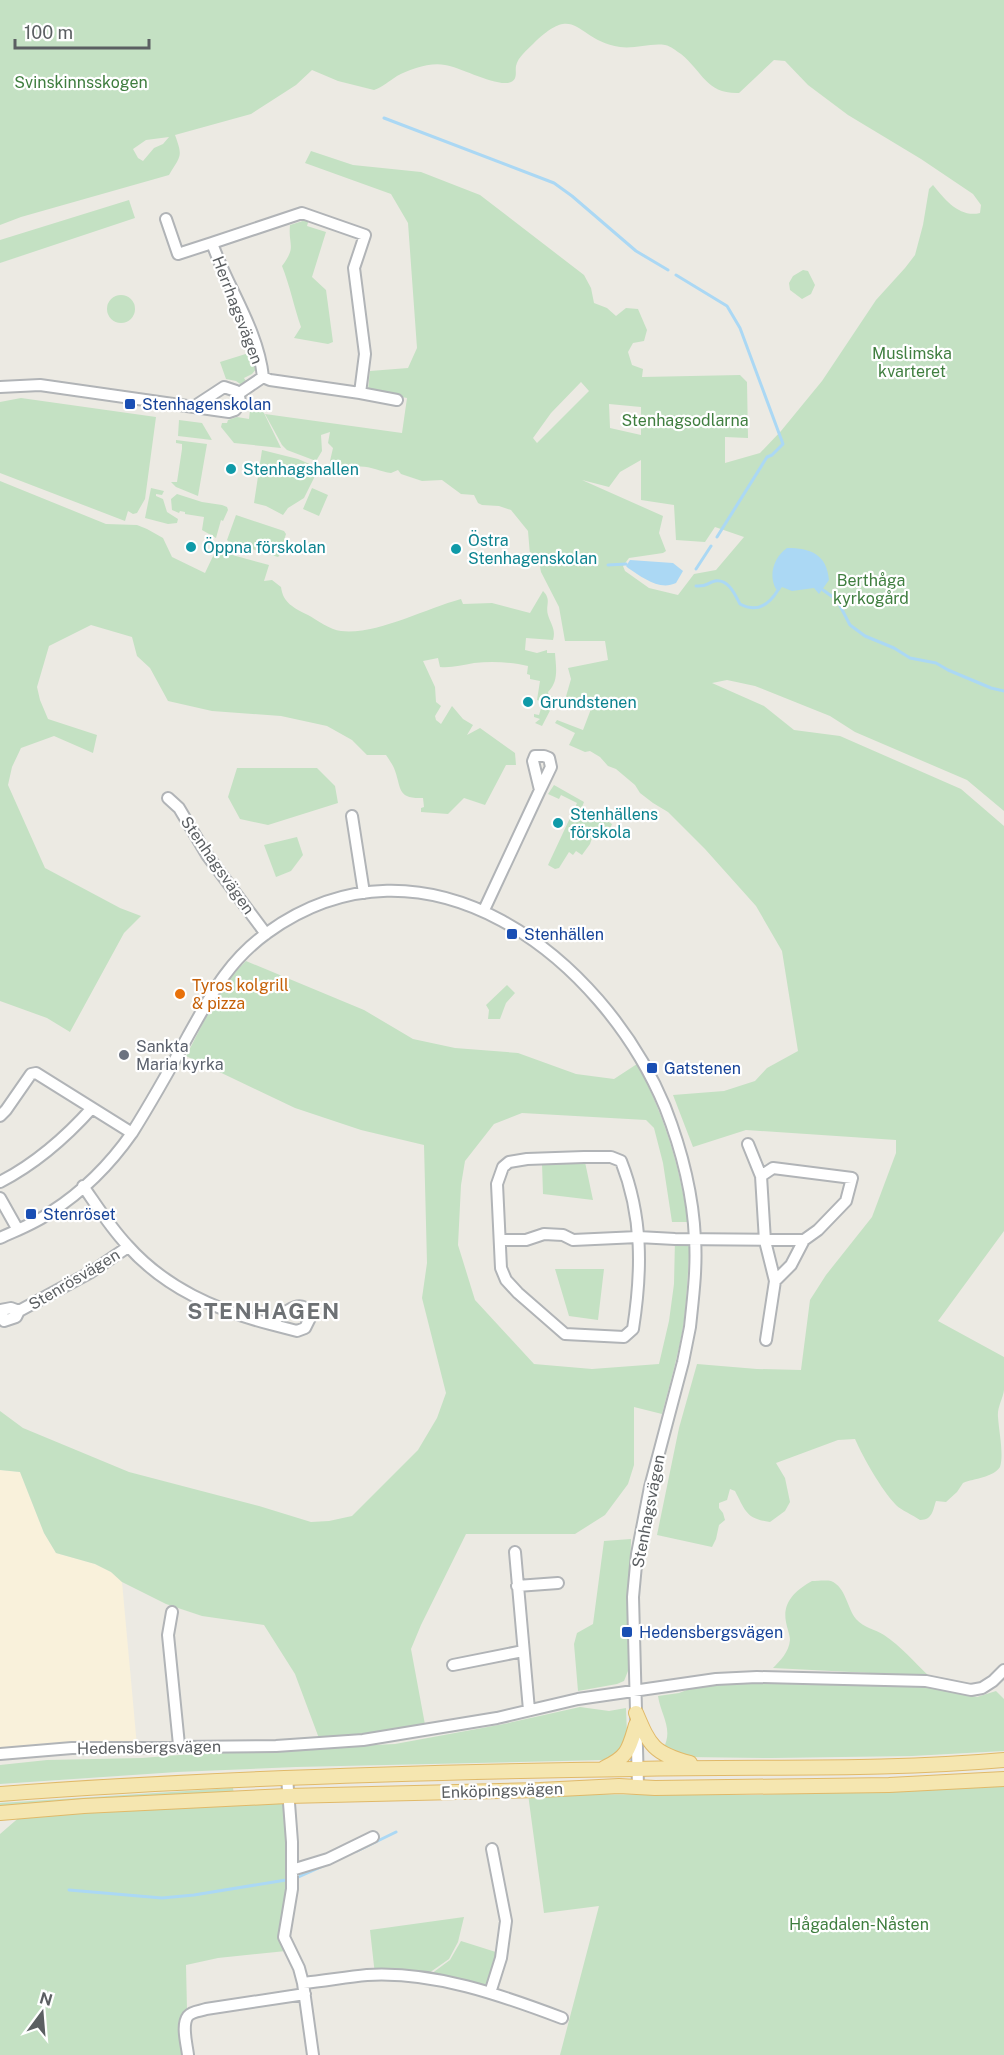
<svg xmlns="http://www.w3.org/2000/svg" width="1004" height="2055" viewBox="0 0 1004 2055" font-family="'Public Sans',sans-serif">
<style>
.commercial{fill:#f9f1db}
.green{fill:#c4e1c3;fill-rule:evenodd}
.water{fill:#abd8f4}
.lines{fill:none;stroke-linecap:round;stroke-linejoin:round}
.stream{stroke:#abd8f4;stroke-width:3}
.minor-casing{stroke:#b1b4b7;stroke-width:14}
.major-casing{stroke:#e0b969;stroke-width:16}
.minor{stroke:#fff;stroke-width:10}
.major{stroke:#f5e6b0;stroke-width:14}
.transit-dot{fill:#1a4fb4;stroke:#fff;stroke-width:2}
.culture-dot{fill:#0f9aa8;stroke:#fff;stroke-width:2}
.food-dot{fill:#e8710a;stroke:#fff;stroke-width:2}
.worship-dot{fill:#6b7280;stroke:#fff;stroke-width:2}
.labels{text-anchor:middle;stroke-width:4.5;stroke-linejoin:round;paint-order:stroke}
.park-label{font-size:16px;fill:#3f7e3f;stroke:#fff}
.street-label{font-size:16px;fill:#5b5f62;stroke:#fff}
.transit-label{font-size:16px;fill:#164399;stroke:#fff;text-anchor:start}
.culture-label{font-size:16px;fill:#0d838f;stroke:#fff;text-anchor:start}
.food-label{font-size:16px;fill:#c56008;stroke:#fff;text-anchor:start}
.worship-label{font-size:16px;fill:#5b616d;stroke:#fff;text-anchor:start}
.district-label{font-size:22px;font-weight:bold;letter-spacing:1.5px;fill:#6d7174;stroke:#fff}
</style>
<rect width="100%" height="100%" fill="#eceae3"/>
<path class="commercial" d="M0,1470L20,1472L44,1533L56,1553L95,1564L111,1572L122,1582L137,1746L0,1754Z"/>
<path class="green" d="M0,0H1004V811L967,780L855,732L830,716L755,686L727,680L712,683L764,706L794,730L840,736L961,789L1004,826V1231L938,1321L1004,1357C1004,1367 1004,1379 1004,1390C1003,1399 997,1407 998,1417C999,1432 1004,1454 1000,1467C992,1478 975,1478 963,1483L957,1492L946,1502L936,1501C933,1509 933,1520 920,1520C913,1515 901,1510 896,1505C881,1489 864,1459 855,1439L838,1440L776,1463L785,1478L790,1502L785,1511L770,1522C746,1519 745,1510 735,1491L730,1489L727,1500L719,1503V1508L723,1513L725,1520L719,1525L716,1539L712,1547L657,1535L679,1428L697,1364L757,1369L801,1370L810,1300L826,1275L872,1217L896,1153V1140L746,1130L693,1147L673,1095L724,1091L755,1081L767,1068L798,1051L782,951L756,906L705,849L668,812L653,803L640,793L635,785L616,769L608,766L600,757L590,751L585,752L569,745L575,733L555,723L557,720L583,730L591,709L565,700L571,679L568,668L608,660L605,641H565L559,607L541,572L539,561L530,555L528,531L511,510L499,506L482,505L478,503L474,495L461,494L442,480L422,481L401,474L398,470L391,473C378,471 362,462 350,469L334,466L330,461L333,448L328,443L330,432L321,435L322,451L316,461L287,450L282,445L265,414L402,433L407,398L368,390L370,371L408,368L417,348L408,223L391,194L305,163L311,151L353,165L421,172L480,195L584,275L591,288L594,303L607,308L616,316L626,308L638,309L647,330L644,341L633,343L628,352L632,365L643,369L642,377L740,375L747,382L748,438L725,437V463L760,453L781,431L822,381L876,300L905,268L915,255L923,225L929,189L933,185C945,200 960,218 980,213L981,205L973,194L921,159L848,115L808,85L785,61L774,60L739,93C706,94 703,72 681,54C676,51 671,46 665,45C650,43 635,49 620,47C575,40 577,0 533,44C527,50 518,57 516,66C515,71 518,79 511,82C498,88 460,67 445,65C430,62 410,69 397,76C389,81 383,87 374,90L338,81L312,70L296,85L251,114L175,135C183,157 181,155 169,175L21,217L0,225ZM169,137L163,144L154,148L143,161L138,158L133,149L146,140ZM581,382L589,391L537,443L533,438L551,413ZM609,404L641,407V435L610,428ZM641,460V500L674,505L676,540L705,542L715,527L744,537L716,570L694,574L678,595L649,588L625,571L623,566L629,558L663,553L666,551L659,533L663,516L582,480L609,487L620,472Z
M129,200L135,218L0,263V240Z
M309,219L307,226L326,232L312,277L326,290L333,342L328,344L294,338L301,327C294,307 290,286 282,266C297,246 288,246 290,225Z
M803,270L808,271L815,285L811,294L802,299L790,290L789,283L793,276Z
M107 309a14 14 0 1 1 28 0a14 14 0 1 1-28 0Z
M252,352L257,368L252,374L244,378L247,383L243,386L236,381L226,379L220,362Z
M21,398L156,417L145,499L137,513L133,514L128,511L125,521L0,473V402Z
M250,410L263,411L281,448L234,443L221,427L222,423H227L228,420L237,417L249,419Z
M179,420L202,423L212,440L178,436Z
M176,440L207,444L198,496L176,487L171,482H177L182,449V444L176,443Z
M262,450L298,459L319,468L304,498L288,508L283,515L266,506L254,503Z
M0,481L106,524L137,525L147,529L163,538L172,557L205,573L214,554L218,551L269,565L264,581L272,580L281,587C283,603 294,608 308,615C317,620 330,630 341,631C377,635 424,609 461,599L463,604L492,603L530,613L543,591C552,600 545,605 548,615C551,625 556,629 553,640L526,638L525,650L537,653L547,650V653H555C556,668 559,681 548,692L549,696H552L555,701L542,726L535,723L540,719L534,717V714L539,715L543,702L537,700L540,681L530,679V675L527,674L528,666C511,662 492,661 474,663C462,665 452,668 440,667L438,658L423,661L435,687L436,702L441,706L435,716L436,720L441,724L452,706L463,719L473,725L467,735L480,728L515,753L516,765H506L485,805L464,798L448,814L421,812V808L424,807L423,798C396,799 402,788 394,768C392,764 389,759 386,755H367L352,740L327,726L281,716L212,711L168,701L150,668L137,656L132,637L91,625L49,646L37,687L40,700L48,719L97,735L93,753L54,736L21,748L12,767L8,785L45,868L120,908L141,916L124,933L70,1032L47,1018L0,1001Z
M151,488L164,491L162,495L156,494V496L163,499L167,512L178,519L177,523L168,524L145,518Z
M312,488L328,495L319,516L303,509Z
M177,494L202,502L222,505L227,507L228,510L223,521L221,520L216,538L202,530L204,517L185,514V512L180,511L179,513L172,510L171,499Z
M236,515L284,531L286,534L279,556L278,557L229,542L227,540Z
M237,768H317L335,786L338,803L268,825L240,819L228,797Z
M554,785L584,802L582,807L590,812L591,810L595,819L598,815L612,824L609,831L593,835L590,844L582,855L576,851L573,855L569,852L559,868L555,869L548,865L577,803L561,795L559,799L548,794Z
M297,837L303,855L291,871L276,877L264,845Z
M246,961L364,1010L413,1039L455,1048L518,1053L576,1074L614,1079L637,1064C664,1114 680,1166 688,1222H672L663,1163L654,1128L646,1120L522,1113L494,1124L465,1161L461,1185L458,1245L475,1300L534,1364L592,1369L659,1364L669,1321L674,1284L675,1239L690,1241C688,1268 687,1295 684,1321C679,1353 670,1383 662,1414L634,1407V1465L628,1484L605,1515L575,1534H466L421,1625L411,1649L426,1730L320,1741L295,1674L264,1625L202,1616L166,1604L122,1582L111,1572L95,1564L56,1553L44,1533L20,1472L0,1470V1411L23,1428L129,1472L259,1506L311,1522L329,1521L352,1516L418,1450L437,1418L446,1393L422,1298L427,1263L424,1145L361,1130L295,1108L186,1056C203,1024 219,986 246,961Z
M507,985L515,993L506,1003L500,1019H488L489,1010L486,1005Z
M585,1162L593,1200L543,1194L542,1163Z
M555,1269H604L598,1320L569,1316Z
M631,1539L628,1671L624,1681L617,1684L578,1691L574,1644L577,1633L593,1624L604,1541Z
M812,1581C817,1581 826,1580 831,1581C846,1587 847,1608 856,1619C864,1628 875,1629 884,1635C901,1646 915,1663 929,1676L773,1668C780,1661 789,1652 790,1640C790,1635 787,1628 786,1622C782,1602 796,1590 812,1581Z
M756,1681L907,1685L937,1688L977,1697L996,1691L1004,1699V1751L912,1756L772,1758L687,1757L663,1749C674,1729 661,1716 658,1696L679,1693L697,1686Z
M580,1707L609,1711L626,1708L627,1734L625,1748L610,1759L605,1760L296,1767L177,1772L0,1784V1765L47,1760L142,1758L204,1753L395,1744L504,1724Z
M1004,1785V2055H560L599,1906L544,1913L528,1794L751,1795L904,1790Z
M233,1788L234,1794L0,1808V1803Z
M288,1802L286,1951L218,1958L186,1965L188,2055H0V1834L22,1815Z
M464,1917L458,1942L449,1959L422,1978L375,1975L370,1930Z
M461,1941L499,1953L489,1990L427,1977L450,1960Z"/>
<path class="water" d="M787,548C810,548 827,554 829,580L819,594L814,588L792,591L782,587L779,591L776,589C768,575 774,557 787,548Z
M630,560L673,563L683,571L676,583C659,591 642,577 628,568L626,566Z"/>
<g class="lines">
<path class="stream" d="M384,118L554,183L572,196L636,251L668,270
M676,275L727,306L740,328L783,444L772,455L767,457L717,537
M608,565L626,564
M696,569L711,546
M696,586C708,587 706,583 715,581C729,579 735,595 740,604C757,613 769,605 778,590
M823,590L837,600L850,625L865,636L894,648L910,658L936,663L948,670L991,688L1004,691
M357,1851L396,1832
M294,1879L323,1866
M69,1890L162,1898L194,1895L286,1880"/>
<defs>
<path id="minor" d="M166,219L178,254L212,243
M0,387L40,385L229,412L235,410C241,404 241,398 236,391L224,387L195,406
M360,393L397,400
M238,394L263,377L270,380L360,393L365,354L354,268L365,235L302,213L212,243C227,287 258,329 263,377
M168,798L179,808L207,855L266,934
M352,816L364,893
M484,910L540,790L533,761L535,756H544L549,758L551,767L540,790
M0,1116L6,1110L31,1074L36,1073L132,1133
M748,1144L761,1176
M584,1157H611L621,1161C643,1217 642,1271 633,1329L624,1337L565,1334L518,1293L506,1280L501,1268L497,1184L503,1167L509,1162L527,1159Z
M0,1182C35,1164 66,1137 92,1108
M83,1186C97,1206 110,1227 127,1245C165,1288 216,1310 270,1324C282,1315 302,1294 311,1316L305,1328L297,1331L270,1324
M0,1198L18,1230
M0,1238C17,1230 36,1223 51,1212C82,1192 111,1163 132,1133C152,1101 170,1069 188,1036C211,995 228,961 267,933C425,819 602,956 665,1107C681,1148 693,1195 695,1239C697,1268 693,1298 690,1327L683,1362L650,1487L637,1554L633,1597L638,1786
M500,1240H526L544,1234L563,1235L573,1240L638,1237L675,1239L804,1240L818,1230L846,1201L852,1178L773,1168L761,1176L765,1241L775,1281L766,1340
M775,1281L791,1265L804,1240
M19,1311L16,1317L4,1321L1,1310L11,1308L19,1311L91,1272L128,1247
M515,1552L529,1710
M517,1586L558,1583
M172,1612L168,1635L179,1745
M453,1665L523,1651
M0,1754L72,1748L276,1746L363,1740L497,1718L578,1699L716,1679L757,1677L926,1681L971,1690L982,1688L993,1681L1004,1670
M287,1777L292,1842V1889L284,1937L299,1968L303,1983L313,2055
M292,1870L328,1859L373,1837
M303,1983C324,1981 346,1977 367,1975C434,1971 501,1995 562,2018
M490,1993L501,1958L506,1921L492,1849
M188,2055C187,2045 181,2025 188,2016C192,2011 201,2011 206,2009L305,1994"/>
<path id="major" d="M636,1713C650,1746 653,1753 690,1763
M604,1768C628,1757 629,1749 636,1725
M0,1794C212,1778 423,1772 636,1769C758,1766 882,1771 1004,1760
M0,1813L84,1806L287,1796L540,1790L619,1786L655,1788L889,1785L1004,1779"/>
</defs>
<use href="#minor" class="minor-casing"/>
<use href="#major" class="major-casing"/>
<use href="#minor" class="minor"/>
<use href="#major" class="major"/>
</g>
<g class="transit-dot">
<rect x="124" y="398" width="12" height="12" rx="3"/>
<rect x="506" y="928" width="12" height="12" rx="3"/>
<rect x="646" y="1062" width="12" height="12" rx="3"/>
<rect x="25" y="1208" width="12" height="12" rx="3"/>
<rect x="621" y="1626" width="12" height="12" rx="3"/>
</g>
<g class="culture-dot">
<circle cx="231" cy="469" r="6"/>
<circle cx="191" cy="547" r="6"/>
<circle cx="456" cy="549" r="6"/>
<circle cx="528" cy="702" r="6"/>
<circle cx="558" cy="823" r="6"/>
</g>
<circle class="food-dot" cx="180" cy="994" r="6"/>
<circle class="worship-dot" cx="124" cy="1055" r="6"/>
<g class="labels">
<g class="park-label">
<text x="81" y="88">Svinskinnsskogen</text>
<text x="912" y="359">Muslimska<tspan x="912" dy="18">kvarteret</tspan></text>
<text x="685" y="426">Stenhagsodlarna</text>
<text x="871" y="586">Berthåga<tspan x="871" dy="18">kyrkogård</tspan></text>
<text x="859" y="1930">Hågadalen-Nåsten</text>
</g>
<g class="street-label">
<text transform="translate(238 310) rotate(69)" y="6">Herrhagsvägen</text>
<text transform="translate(218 865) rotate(55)" y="6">Stenhagsvägen</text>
<text transform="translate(74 1279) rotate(-31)" y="6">Stenrösvägen</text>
<text transform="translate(648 1511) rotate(-79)" y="6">Stenhagsvägen</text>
<text transform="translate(149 1747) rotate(-1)" y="6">Hedensbergsvägen</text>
<text transform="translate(502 1790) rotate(-2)" y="6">Enköpingsvägen</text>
</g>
<g class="transit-label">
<text x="142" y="410">Stenhagenskolan</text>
<text x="524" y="940">Stenhällen</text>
<text x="664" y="1074">Gatstenen</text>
<text x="43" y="1220">Stenröset</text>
<text x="639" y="1638">Hedensbergsvägen</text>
</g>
<g class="culture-label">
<text x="243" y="475">Stenhagshallen</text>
<text x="468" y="546">Östra<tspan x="468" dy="18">Stenhagenskolan</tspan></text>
<text x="203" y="553">Öppna förskolan</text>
<text x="540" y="708">Grundstenen</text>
<text x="570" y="820">Stenhällens<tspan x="570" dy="18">förskola</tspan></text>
</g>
<g class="food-label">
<text x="192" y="991">Tyros kolgrill<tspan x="192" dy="18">&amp; pizza</tspan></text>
</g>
<g class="worship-label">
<text x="136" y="1052">Sankta<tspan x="136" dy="18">Maria kyrka</tspan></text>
</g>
<g class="district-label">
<text x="264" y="1319">STENHAGEN</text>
</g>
</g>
<g transform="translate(42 2013) rotate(16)" stroke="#ffffff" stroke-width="4.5" paint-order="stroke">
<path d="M0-4.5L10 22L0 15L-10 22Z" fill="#5b5f62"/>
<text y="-9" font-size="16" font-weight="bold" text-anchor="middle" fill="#5b5f62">N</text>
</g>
<path d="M15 39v9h134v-9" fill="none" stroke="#5b5f62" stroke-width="3"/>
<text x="24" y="39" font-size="18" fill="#5b5f62" stroke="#ffffff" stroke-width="4.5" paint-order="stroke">100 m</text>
</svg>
